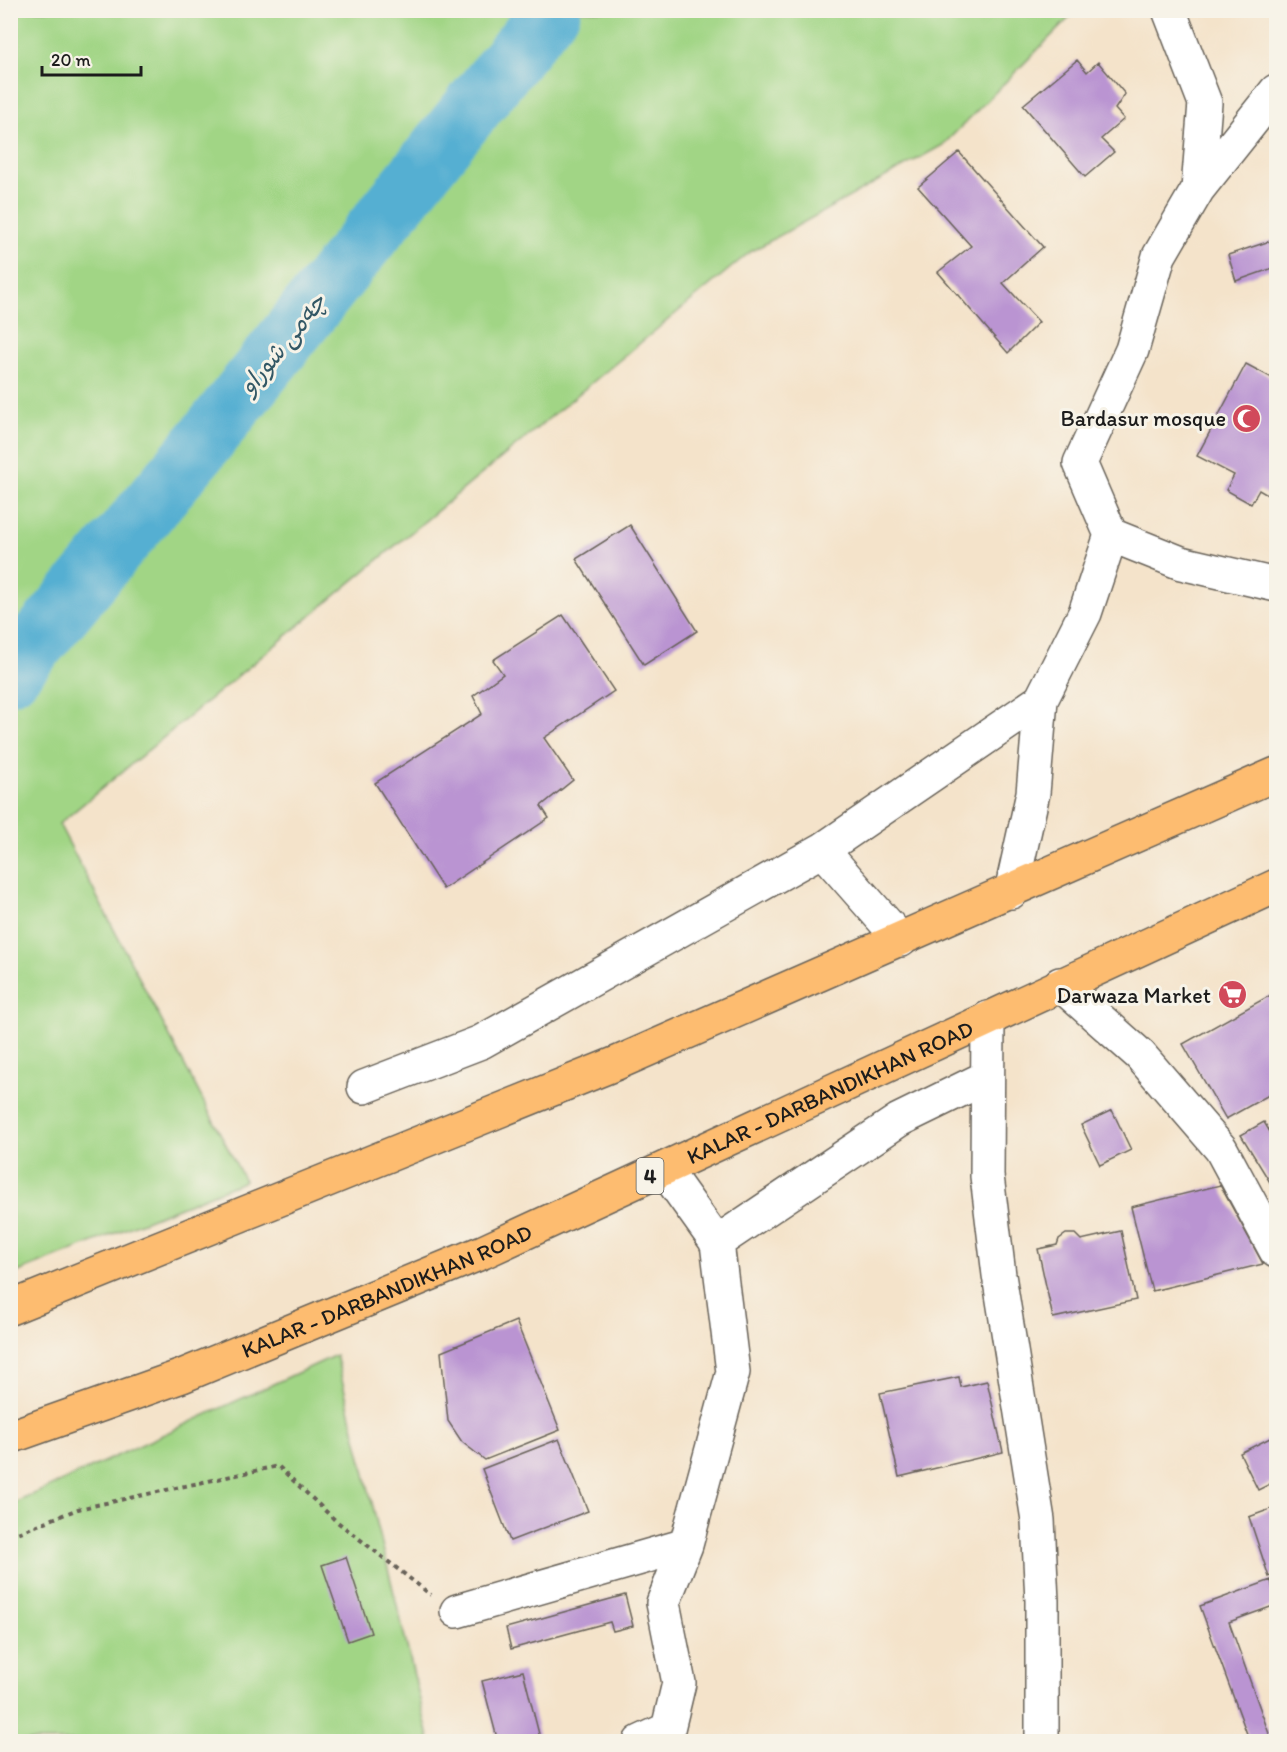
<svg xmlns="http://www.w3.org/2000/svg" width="1287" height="1752" viewBox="0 0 1287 1752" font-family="Itim,'Playpen Sans Arabic',sans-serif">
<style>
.grass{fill:#a1d585;stroke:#5e7850;stroke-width:1.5}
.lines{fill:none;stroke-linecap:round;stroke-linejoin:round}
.river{stroke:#54afd2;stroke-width:60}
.building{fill:#ba94d2}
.minor-casing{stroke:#686259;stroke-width:36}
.trunk-casing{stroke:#686259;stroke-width:36}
.path{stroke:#686259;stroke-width:4;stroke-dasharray:4.5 4.5;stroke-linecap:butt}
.minor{stroke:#fff;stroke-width:33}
.trunk{stroke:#fdbc70;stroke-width:33}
.labels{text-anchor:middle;stroke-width:6;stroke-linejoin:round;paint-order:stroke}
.shield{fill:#f7f3e8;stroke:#5e5c59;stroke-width:1.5}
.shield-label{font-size:21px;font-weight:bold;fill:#1c1c1c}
.poi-label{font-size:22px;fill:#1c1c1c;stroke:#f7f3e8;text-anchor:end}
.street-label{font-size:22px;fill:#1c1c1c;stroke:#f7f3e8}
.water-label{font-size:24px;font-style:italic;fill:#325765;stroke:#f7f3e8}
</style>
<rect width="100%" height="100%" fill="#f7f3e8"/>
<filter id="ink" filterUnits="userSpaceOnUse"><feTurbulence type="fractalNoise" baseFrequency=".0167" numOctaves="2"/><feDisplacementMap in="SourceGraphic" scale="12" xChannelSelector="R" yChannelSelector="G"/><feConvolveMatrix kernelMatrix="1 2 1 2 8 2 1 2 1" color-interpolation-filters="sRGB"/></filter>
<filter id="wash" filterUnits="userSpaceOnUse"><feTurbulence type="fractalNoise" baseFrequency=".008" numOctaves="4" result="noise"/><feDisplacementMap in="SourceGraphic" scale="24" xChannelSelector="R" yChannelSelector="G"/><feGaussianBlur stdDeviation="1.35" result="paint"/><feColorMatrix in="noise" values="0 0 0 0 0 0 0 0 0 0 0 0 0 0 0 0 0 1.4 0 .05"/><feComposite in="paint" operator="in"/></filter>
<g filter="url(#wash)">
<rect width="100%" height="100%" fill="#f4e3ca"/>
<path class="grass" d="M11,10L1076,11L943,145L750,252L59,824L245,1181L11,1275Z
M336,1355L430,1741H11L10,1505Z"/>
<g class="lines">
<path class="river" d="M10,674L203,443L551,10"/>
</g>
<g id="blocks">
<path class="building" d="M1077,60L1087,72L1098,62L1125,94L1115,109L1124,119L1101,139L1114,152L1085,177L1023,105Z
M959,152L1043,247L1003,283L1039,322L1008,353L938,272L971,246L918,187Z
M1276,239V267L1236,281L1228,255Z
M1246,364L1276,380V500L1259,490L1251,504L1226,490L1234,475L1197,456Z
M630,525L697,631L644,665L576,559Z
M563,615L614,691L544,738L573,780L541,806L549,818L443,889L375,783L482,714L473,696L503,674L493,660Z
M1276,992V1091L1226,1119L1183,1044Z
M1112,1110L1131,1150L1100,1165L1081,1125Z
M1264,1122L1276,1142V1192L1241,1135Z
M1220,1185L1263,1264L1152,1291L1131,1207Z
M1121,1231L1136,1300L1053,1318L1038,1249L1057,1245L1059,1239L1066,1234H1075L1081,1240Z
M516,1321L560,1430L485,1460L462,1442L448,1421L441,1352Z
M959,1377L961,1387L987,1381L1003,1452L899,1477L880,1393Z
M1276,1435V1481L1258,1490L1240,1453Z
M559,1439L588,1511L510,1541L482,1469Z
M1276,1507V1574L1269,1577L1249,1517Z
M346,1557L371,1633L348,1641L322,1565Z
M1271,1580L1276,1605L1229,1622L1272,1742H1250L1200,1606Z
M625,1595L633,1626L613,1631L610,1622L511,1649L506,1628Z
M523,1671L541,1742H498L482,1681Z"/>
</g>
</g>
<g filter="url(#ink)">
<use href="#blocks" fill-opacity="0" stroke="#686259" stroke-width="1.5"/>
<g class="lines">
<defs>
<path id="minor" d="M1198,189L1276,91
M1111,535L1181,563L1276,585
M822,850L1041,700
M1011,892L1033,793L1041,700L1085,613L1111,535L1080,463L1132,350L1159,256L1198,189L1205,103L1169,10
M1060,984L1140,1055L1221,1149L1276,1251
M988,1018L987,1176L999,1275L1038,1520L1042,1601V1742
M364,1087L481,1042L822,850L901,940
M716,1243L899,1120L987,1077
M457,1611L686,1545L733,1372L717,1243L664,1169
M640,1742L668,1729L679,1683L663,1603L686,1545"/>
<g id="trunk">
<path d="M10,1308L617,1063L1276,774"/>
<path id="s1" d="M10,1437L182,1376L483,1252L1276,886"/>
</g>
</defs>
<use href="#minor" class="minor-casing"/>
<use href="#trunk" class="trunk-casing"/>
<path class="path" d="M10,1536L78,1509L278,1466L335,1520L431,1595"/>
<use href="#minor" class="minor"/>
<use href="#trunk" class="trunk"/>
</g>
</g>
<defs>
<symbol id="mosque-disc" viewBox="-11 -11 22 22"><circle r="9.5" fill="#d1495b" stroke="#f7f3e8"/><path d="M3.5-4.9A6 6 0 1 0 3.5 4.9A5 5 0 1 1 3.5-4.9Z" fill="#fff"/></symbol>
<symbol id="supermarket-disc" viewBox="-11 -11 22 22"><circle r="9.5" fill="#d1495b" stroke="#f7f3e8"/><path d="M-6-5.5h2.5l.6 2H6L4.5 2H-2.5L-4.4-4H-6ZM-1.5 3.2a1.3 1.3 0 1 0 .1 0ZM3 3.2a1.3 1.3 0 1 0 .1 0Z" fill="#fff"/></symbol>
</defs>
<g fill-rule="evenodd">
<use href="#mosque-disc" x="1230" y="402" width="33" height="33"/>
<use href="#supermarket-disc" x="1216" y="978" width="33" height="33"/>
</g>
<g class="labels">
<rect class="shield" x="636.5" y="1158" width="27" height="36" rx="4.5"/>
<g class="shield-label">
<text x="650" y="1183">4</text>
</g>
<g class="poi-label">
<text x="1226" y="426">Bardasur mosque</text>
<text x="1211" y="1003">Darwaza Market</text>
</g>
<g class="street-label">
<text dy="8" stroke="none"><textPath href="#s1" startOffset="890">KALAR - DARBANDIKHAN ROAD</textPath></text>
<text dy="8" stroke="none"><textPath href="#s1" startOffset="404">KALAR - DARBANDIKHAN ROAD</textPath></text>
</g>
<g class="water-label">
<text transform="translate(283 344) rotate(-51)" y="8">چەمی شوراو</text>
</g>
</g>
<rect width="1287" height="1752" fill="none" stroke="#f7f3e8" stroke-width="36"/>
<path d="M42 66v9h99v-9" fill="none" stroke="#1c1c1c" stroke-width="3"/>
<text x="51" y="66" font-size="18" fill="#1c1c1c" stroke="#f7f3e8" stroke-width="4.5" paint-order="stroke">20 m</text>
</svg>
